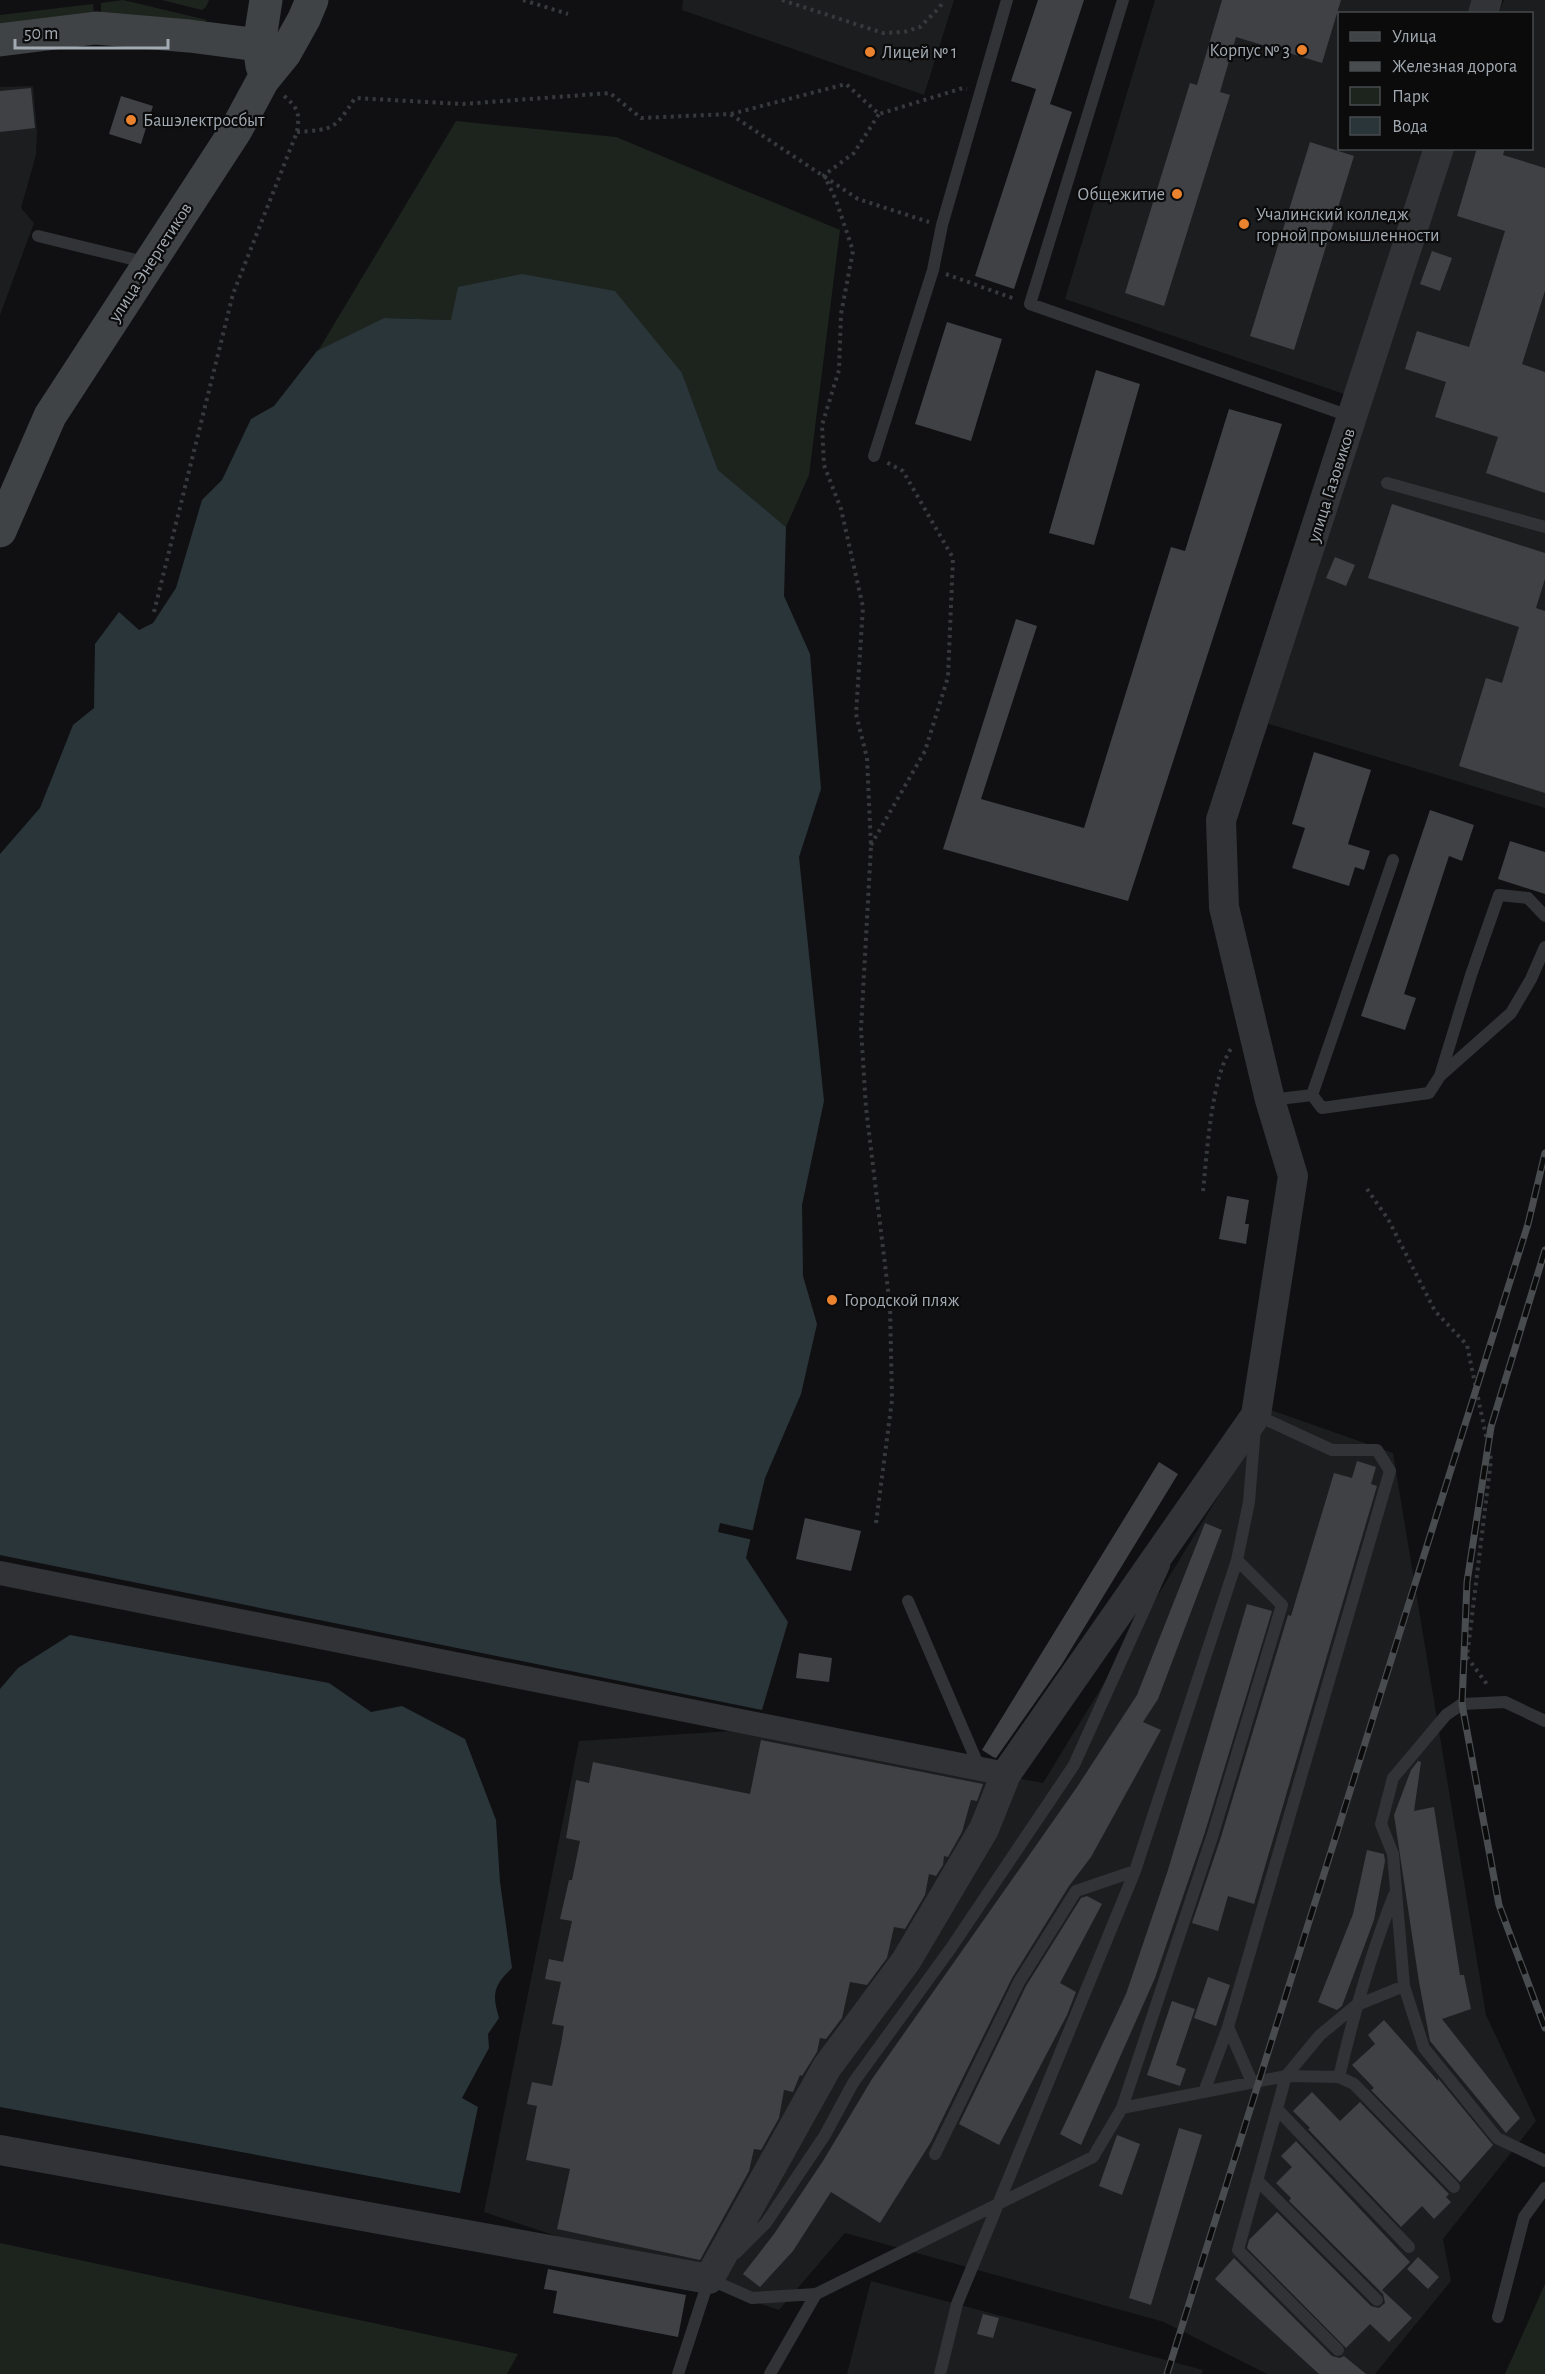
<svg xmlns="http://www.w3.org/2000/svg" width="1545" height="2374" viewBox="0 0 1545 2374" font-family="'Alegreya Sans',sans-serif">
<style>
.built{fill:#1c1d1e}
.green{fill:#1d241d}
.water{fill:#2a3539}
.pier{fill:#101012}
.building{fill:#3f4145}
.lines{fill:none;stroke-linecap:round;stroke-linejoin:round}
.path{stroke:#373a3d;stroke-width:4;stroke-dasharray:3 4.5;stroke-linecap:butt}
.service{stroke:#313336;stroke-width:12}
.minor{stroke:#313336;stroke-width:24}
.tertiary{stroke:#313336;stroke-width:30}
.secondary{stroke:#3f4346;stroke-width:33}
.rail-casing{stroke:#484c4f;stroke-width:7}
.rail{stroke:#0b0b0c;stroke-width:4.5;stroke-dasharray:14;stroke-linecap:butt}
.poi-dot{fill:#eb832e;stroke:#0b0b0c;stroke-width:2}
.labels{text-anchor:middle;stroke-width:4.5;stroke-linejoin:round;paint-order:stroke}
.poi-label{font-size:18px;fill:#a2aab2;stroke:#0b0b0c;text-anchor:start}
.street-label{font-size:18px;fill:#a2aab2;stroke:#0b0b0c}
</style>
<rect width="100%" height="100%" fill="#101012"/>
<path class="built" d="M683,0H954L924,95L682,10Z
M1155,0H1473L1469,13L1340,14V148L1425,149L1344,394L1065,299Z
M1504,0H1545V808L1263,722L1454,149L1532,148V14L1499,13Z
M33,86L37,132L36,155L21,208L34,223L0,315V87Z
M1271,1410L1393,1453L1486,2015L1536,2121L1443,2239L1451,2281L1375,2374H1267L1164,2322L845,2233L779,2310L484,2212L579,1741L761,1729L1043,1783Z
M871,2281L1203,2370L1202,2374H847Z"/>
<path class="green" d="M123,0L207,20L200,25L101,15V3Z
M162,0H209L206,7L202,10Z
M93,4L94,14L0,26V15Z
M456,121L616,137L840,230L809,475L786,527L718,470L682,373L451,320L384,318L318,351Z
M0,2243L518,2354L507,2374H0Z
M1545,2284V2374H1505Z"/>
<path class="water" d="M522,274L615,291L682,373L718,470L786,527L784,596L810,654L821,789L799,857L824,1101L802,1205L803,1276L817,1324L801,1394L765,1478L746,1558L788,1622L762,1710L0,1555V854L40,808L73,725L94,708L95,644L119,612L139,630L153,623L176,588L202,500L222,480L251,419L274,406L317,351L384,318L451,320L458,287Z
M70,1635L329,1683L371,1712L402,1706L465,1739L496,1820L500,1882L512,1968C493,1986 492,1994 499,2018L488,2034L489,2048L462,2098L478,2107L460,2193L0,2107V1689L18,1668Z"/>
<path class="pier" d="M720,1523L755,1531L753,1540L718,1532Z"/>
<path class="building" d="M1038,0H1084L1050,104L1072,112L1014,289L975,276L1036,89L1011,81Z
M1222,0H1341L1322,63L1236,37L1220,92L1230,95L1164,306L1125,293L1190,83L1197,85Z
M31,88L35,128L0,132V91Z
M121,96L153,106L141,144L109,134Z
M1310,142L1354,156L1294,350L1250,336Z
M1477,148H1505L1503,155L1545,168V291L1522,364L1545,372V493L1486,473L1498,437L1435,417L1446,382L1405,369L1417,331L1469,347L1505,231L1457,216Z
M1432,251L1452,258L1440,291L1420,284Z
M947,322L1002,339L971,441L915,424Z
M1096,370L1140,384L1094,545L1049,533Z
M1229,409L1282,424L1128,901L943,849L1016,619L1037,626L981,799L1084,828L1171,547L1185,551Z
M1392,504L1545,553V579L1536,608L1545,611V793L1459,766L1486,678L1502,683L1519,627L1368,578Z
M1335,557L1355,565L1346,586L1326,578Z
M1314,752L1371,770L1348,844L1370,851L1364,870L1355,867L1349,886L1292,868L1305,828L1292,824Z
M1430,810L1474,825L1462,861L1449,856L1404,994L1416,998L1405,1030L1361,1016Z
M1510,841L1545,852V894L1498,879Z
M1227,1196L1249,1200L1245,1224H1249L1246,1244L1219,1239Z
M1357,1461L1376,1467L1371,1484L1377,1486L1254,1904L1228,1896L1218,1931L1192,1923L1221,1837L1288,1615L1291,1616L1334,1473L1352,1478Z
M1159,1462L1178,1474L1062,1664L996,1758L993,1757L982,1750Z
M805,1518L861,1531L851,1571L796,1559Z
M1205,1523L1222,1530L1158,1699L1143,1722L1161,1730L1091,1857L1069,1886L1012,1978L931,2142L880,2223L831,2192L793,2251L760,2287L743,2274L774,2234L823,2161L872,2079L1077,1787L1137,1695Z
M1247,1604L1272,1611L1205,1832L1155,1978L1081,2145L1060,2134L1126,1994L1168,1870Z
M799,1653L832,1658L829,1682L796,1678Z
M761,1740L983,1784L977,1801L971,1800L962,1832L948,1857L944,1856L943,1865L936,1876L929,1874L925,1895L905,1929L894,1927L887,1958L867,1985L850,1982L842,2018L826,2039L820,2038L817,2052L802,2076L800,2075L793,2092L784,2090L779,2118L761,2150L754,2149L749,2171L700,2260L557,2229L570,2169L526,2160L537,2106L527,2104L532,2082L552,2086L561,2044L564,2026L552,2024L561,1982L545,1979L549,1959L563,1962L572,1921L560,1919L569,1880H572L580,1841L566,1838L576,1780L589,1783L593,1762L750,1794Z
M1418,1761L1421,1762L1414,1811L1434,1807L1460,1975H1464L1471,2009L1442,2019L1520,2118L1506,2133L1430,2041L1419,1982L1394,1815L1411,1770Z
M1367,1850L1384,1854L1385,1861L1374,1920L1342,2006L1337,2010L1318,2002L1353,1914Z
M1087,1896L1102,1904L1060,1983L1076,1992L1067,2015L999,2145L959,2124L1026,1986L1081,1898Z
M1208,1977L1230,1985L1216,2026L1194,2018Z
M1172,2001L1195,2009L1176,2065L1186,2069L1180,2086L1147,2075Z
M1384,2020L1438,2081V2078L1493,2145L1460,2182L1371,2090L1374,2088L1352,2065L1375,2044L1368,2035Z
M1312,2092L1340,2121L1360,2102L1449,2194L1446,2197L1451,2202L1434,2219L1422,2206L1401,2227L1308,2129L1310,2128L1293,2111Z
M1179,2128L1202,2135L1151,2305L1129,2298Z
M1117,2135L1140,2144L1122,2195L1099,2186Z
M1296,2141L1410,2262L1382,2290L1412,2318L1389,2342L1370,2324L1346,2348L1247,2248L1249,2240L1277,2212L1371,2306L1379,2308L1385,2303L1383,2294L1289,2201L1291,2198L1276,2183L1292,2167L1281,2156Z
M1418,2257L1439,2277L1428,2289L1407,2269Z
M1234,2258L1332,2356L1340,2358L1344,2356L1366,2374H1319L1215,2279Z
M548,2269L686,2295L678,2337L553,2313L557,2291L544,2289Z
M983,2314L999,2318L993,2338L977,2334Z"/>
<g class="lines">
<path class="path" d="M523,0L568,14
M782,0L883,33L904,32L920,27L940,7L943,0
M731,114L846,84L879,114L963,88L967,89
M297,132C335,129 334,130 355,98L463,104L610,93L641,118L730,114L858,199L929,222
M946,274L1015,299
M154,612L233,294L297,132C300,112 298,108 283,95
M871,845L925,751L948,677L953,558L903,471L886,462
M1367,1189L1388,1219L1435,1311L1467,1345L1491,1460L1467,1657L1489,1687
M1203,1191C1207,1155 1211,1074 1233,1046
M876,1523L892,1400L890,1306L866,1108L861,1029L871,846L867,758L856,714L863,607L841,509L824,465L822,425L839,370L841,314L853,251L836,200L824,175L854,153L879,114"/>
<path class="service" d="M1123,0L1030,304L1352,417
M38,236L148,263
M874,456L933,270L942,225L1007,0
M1387,483L1545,527
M1441,1075L1511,1013L1531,979L1545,947
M1312,1095L1322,1108L1429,1093L1440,1076L1471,975L1499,895L1528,898L1545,916
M1271,1100L1312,1095L1393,860
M908,1601L980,1769
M1545,1721L1505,1702L1462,1704L1446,1715L1393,1778L1381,1824L1393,1854L1404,1986L1424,2048L1497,2138L1545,2161
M1228,2027L1252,2082
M1339,2077C1354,2013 1370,1956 1394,1895
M1122,2108L1213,1834L1282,1605L1237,1560
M1277,2109L1409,2247
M935,2154L1019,1982L1076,1891L1135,1871
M1257,2180L1377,2300
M736,2253L766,2223L825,2135L853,2083L951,1948L1074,1765L1164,1566
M1498,2317L1524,2217L1545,2188
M1338,2350L1238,2250L1286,2076L1339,2077L1354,2084L1454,2187
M678,2374L709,2279L752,2298L816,2294L1093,2157L1122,2108L1286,2076L1320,2035L1355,2006L1404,1986
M770,2374L816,2294
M940,2374L957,2304L1135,1871L1237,1560L1249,1502L1256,1415L1332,1450H1377L1390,1471L1228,2027L1204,2092"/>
<path class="minor" d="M0,1573L1006,1774"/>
<path class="tertiary" d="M1483,14L1487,0
M0,2150L709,2279L827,2067L906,1961L984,1829L1006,1774L1256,1415L1293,1176L1270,1100L1224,907L1221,820L1439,148"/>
<path class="secondary" d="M0,40L96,28L189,36L259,45L285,53
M262,66L259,45L266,0
M0,531L50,416L236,130L263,80L285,53L304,19L312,0"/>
<defs>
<path id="rail" d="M1545,1250L1491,1427L1467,1582L1462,1704L1499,1905L1545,2028
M1167,2374L1528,1224L1545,1153"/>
</defs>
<use href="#rail" class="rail-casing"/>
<use href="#rail" class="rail"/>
</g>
<g class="poi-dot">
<circle cx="1302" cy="50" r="6"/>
<circle cx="870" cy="52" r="6"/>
<circle cx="131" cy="120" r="6"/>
<circle cx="1177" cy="194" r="6"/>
<circle cx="1244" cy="224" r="6"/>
<circle cx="832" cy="1300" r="6"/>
</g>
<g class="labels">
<g class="poi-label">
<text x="1290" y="56" text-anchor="end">Корпус № 3</text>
<text x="882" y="58">Лицей № 1</text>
<text x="143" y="126">Башэлектросбыт</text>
<text x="1165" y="200" text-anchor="end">Общежитие</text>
<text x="1256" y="220">Учалинский колледж<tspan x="1256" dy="21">горной промышленности</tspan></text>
<text x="844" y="1306">Городской пляж</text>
</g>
<g class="street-label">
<text transform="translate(150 262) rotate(-57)" y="6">улица Энергетиков</text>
<text transform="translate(1331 485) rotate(-72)" y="6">улица Газовиков</text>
</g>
</g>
<rect x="1338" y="12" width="195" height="138" fill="#0b0b0c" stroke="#474b4e" stroke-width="1.5"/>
<rect x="1350" y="32" width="30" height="9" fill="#3f4346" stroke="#474b4e" stroke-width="1.5"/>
<text x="1392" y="42" font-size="18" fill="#a2aab2">Улица</text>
<rect x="1350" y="62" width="30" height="9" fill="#484c4f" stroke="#474b4e" stroke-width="1.5"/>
<text x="1392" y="72" font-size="18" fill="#a2aab2">Железная дорога</text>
<rect x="1350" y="87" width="30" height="18" fill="#1d241d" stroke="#474b4e" stroke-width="1.5"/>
<text x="1392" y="102" font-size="18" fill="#a2aab2">Парк</text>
<rect x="1350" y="117" width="30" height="18" fill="#2a3539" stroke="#474b4e" stroke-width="1.5"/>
<text x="1392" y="132" font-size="18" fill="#a2aab2">Вода</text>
<path d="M15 39v9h153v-9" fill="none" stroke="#a2aab2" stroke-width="3"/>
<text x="24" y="39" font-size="18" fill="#a2aab2" stroke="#0b0b0c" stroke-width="4.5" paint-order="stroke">50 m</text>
</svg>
